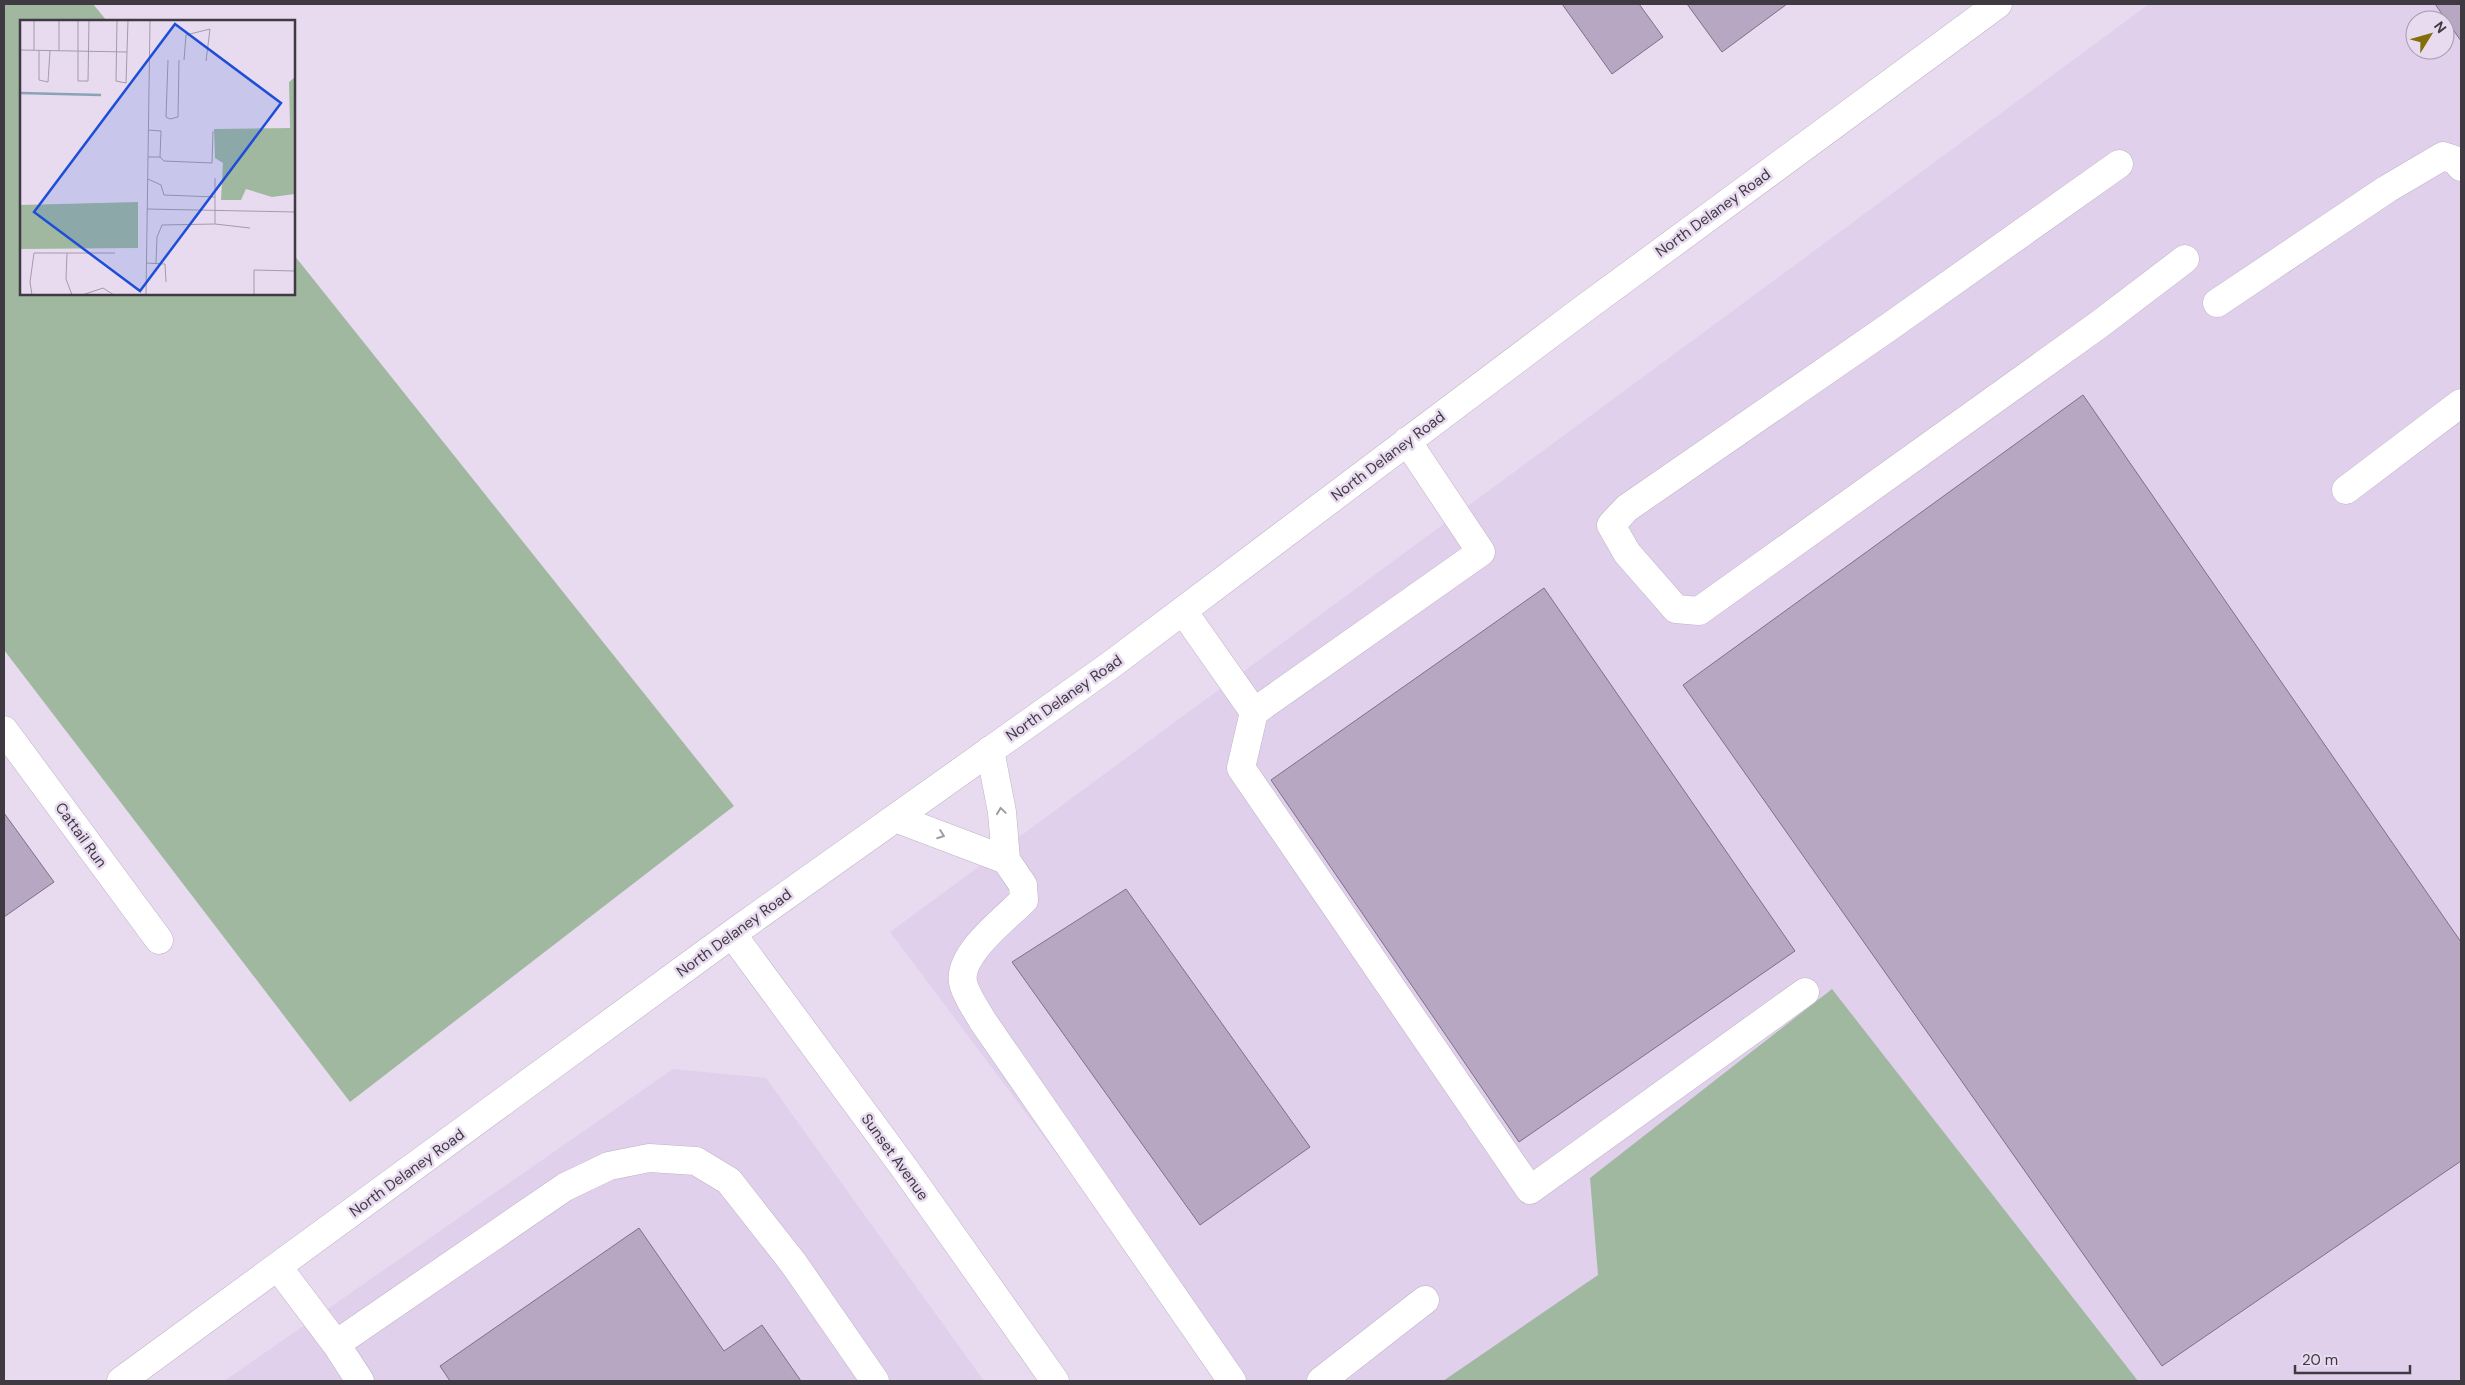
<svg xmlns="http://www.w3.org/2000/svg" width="2465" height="1385" viewBox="0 0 2465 1385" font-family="'DM Sans',sans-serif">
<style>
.built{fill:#e1d0ec;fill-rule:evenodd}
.forest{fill:#a1b8a0}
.building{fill:#b7a7c2;stroke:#7d7184}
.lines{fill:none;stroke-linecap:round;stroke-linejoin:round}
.minor-casing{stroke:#beb2c6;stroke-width:29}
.minor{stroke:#fff;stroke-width:28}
.oneway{stroke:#9f9ca0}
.labels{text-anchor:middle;stroke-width:5;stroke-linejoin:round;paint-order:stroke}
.street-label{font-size:15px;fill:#3f3a42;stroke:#e8dbf0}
.inset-river{fill:none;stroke:#89a2b7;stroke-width:2.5}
.inset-road{fill:none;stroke:#a49baa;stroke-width:1}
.view{fill:#1d4ed8;fill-opacity:0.15;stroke:#1d4ed8;stroke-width:2.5}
.inset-edge{fill:none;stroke:#3f3a42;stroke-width:2.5}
</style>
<rect width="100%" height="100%" fill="#e8dbf0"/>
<path class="built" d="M2149,4H2461V1381H1227L890,932ZM2415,20H2445V50H2415Z
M673,1069L766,1078L984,1381H224Z"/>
<path class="forest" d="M4,4H93L107,21H21V294H294V255L734,806L350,1102L4,650Z
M1832,989L2138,1381H1443L1598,1275L1590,1178Z"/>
<path class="building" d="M1562,4H1639L1663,37L1612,74Z
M1687,4H1787L1722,52Z
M2435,4H2461V41Z
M2083,395L2461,942V1161L2162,1366L1683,685Z
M1544,588L1795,951L1519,1142L1271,780Z
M4,813L54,882L4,917Z
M1126,889L1310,1147L1200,1225L1012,962Z
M639,1228L724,1351L762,1325L801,1381H450L440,1366Z"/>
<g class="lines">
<defs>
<path id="minor" d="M2119,164L1889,327L1627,508L1611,525L1627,553L1676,609L1699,611L2097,326L2185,259
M2217,303L2387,189L2443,156L2455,160L2461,167
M2346,490L2461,403
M1183,611L1254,712L1481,552L1407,441
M1254,712L1241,768L1530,1190L1805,992
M4,730L159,940
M990,750L1002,812L1006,860L1023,885L1024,900C1006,918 958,954 963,982C965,994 976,1009 982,1020L1232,1381
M895,818L1006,860
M732,934L905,1169L1055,1381
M278,1267L336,1344L360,1381
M336,1344L565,1187L609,1166L649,1158L696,1161L729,1181L794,1264L875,1381
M121,1381L732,934L1112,664L1574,316L1998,4
M1321,1381L1425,1300"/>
</defs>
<use href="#minor" class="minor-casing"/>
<use href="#minor" class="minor"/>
</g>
<defs><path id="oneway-chevron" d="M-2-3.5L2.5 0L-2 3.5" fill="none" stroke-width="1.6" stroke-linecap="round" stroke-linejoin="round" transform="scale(1.25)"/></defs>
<g class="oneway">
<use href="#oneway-chevron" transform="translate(1001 811) rotate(-98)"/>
<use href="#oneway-chevron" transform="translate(941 835) rotate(20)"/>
</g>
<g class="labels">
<g class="street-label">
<text transform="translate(1713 213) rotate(-36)" y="5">North Delaney Road</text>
<text transform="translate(1388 456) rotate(-37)" y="5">North Delaney Road</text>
<text transform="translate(1064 698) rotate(-35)" y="5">North Delaney Road</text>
<text transform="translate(81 835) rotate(54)" y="5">Cattail Run</text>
<text transform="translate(734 933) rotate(-36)" y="5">North Delaney Road</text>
<text transform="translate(895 1157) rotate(54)" y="5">Sunset Avenue</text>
<text transform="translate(407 1173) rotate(-36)" y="5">North Delaney Road</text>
</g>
</g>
<g transform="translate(20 20)">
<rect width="275" height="275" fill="#e8dbf0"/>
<path d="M275,57V174L252,177L226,169L221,180H201L203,143L195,138L194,109L270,108L269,62ZM118,182V228L0,229V185Z" fill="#a1b8a0"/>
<path class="inset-river" d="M0,73L81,75"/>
<path class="inset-road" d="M58,0V61H68L69,0M97,0L96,61L106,63L108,0M0,30L107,32M14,30V0M19,31V60L28,62L30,31M39,31V0M148,40L146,97L150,99L158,97L159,40M164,40L166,15L190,9M186,41L190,9M128,110L141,111L140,137H128M140,137L144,141L192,143L193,111M128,159L141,165L144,175L195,177M127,189L275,192M195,204L230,208M47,233L46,259L52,275M126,243L145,244L146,262M136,243L137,217L142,205L195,204V158M12,275L10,262L14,233H95M62,275L83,268L94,275M126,275L130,0M234,275V250L275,251"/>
<path class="view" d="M155,4L261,83L120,271L14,192Z"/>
<rect width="275" height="275" class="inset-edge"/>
</g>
<rect width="2465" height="1385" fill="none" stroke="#3f3a42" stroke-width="10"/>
<g transform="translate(2430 35) rotate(53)"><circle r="24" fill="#e8dbf0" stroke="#a49baa"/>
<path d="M0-4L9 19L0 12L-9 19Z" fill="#846d0b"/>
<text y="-8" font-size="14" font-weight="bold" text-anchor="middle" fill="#3f3a42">N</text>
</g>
<path d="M2295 1365v8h115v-8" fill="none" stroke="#3f3a42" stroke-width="2.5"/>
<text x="2302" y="1365" font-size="15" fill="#3f3a42" stroke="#e8dbf0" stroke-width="4" paint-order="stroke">20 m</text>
</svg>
